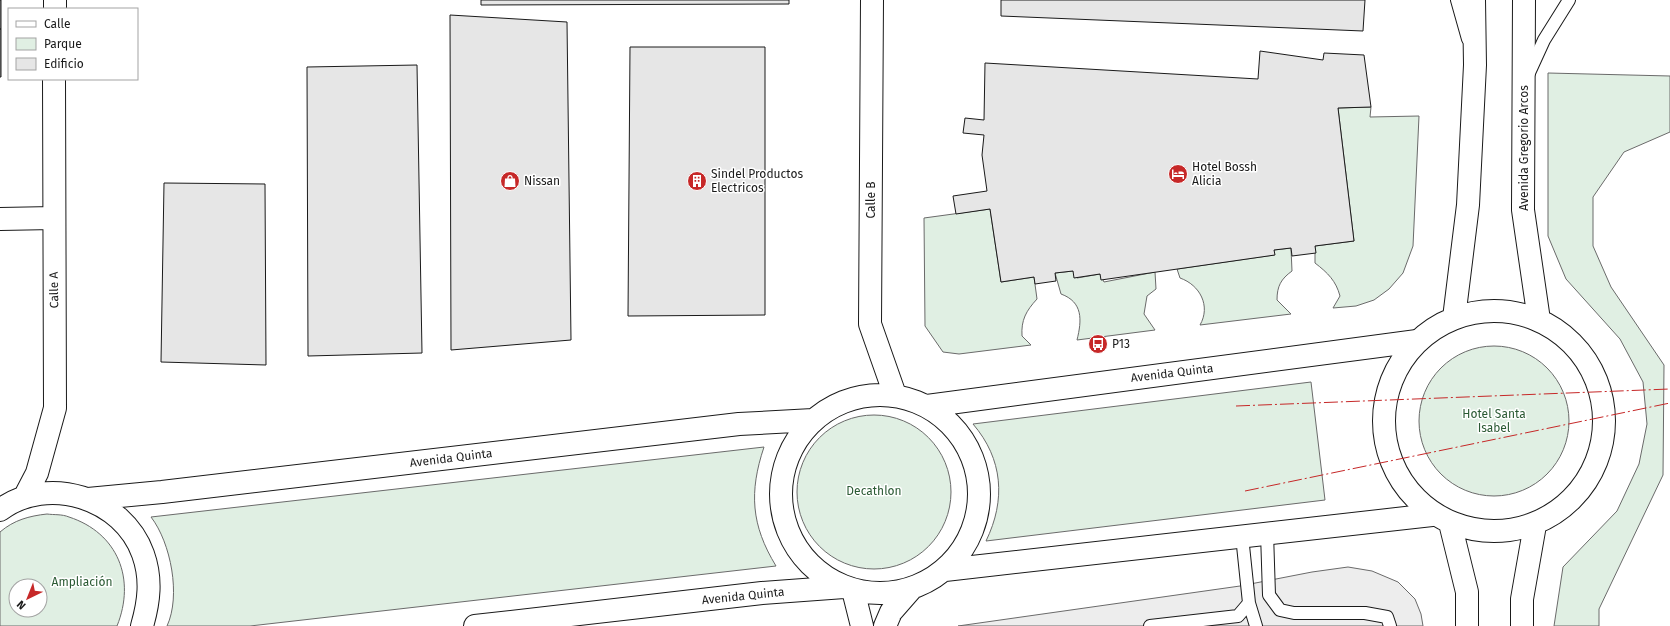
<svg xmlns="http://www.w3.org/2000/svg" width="1670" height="626" viewBox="0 0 1670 626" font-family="'Fira Sans',sans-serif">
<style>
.green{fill:#e0efe3;stroke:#6a6a6a;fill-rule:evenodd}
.parking{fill:#ededed;stroke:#6a6a6a}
.building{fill:#e6e6e6;stroke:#1a1a1a}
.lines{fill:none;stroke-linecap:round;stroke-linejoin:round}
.service-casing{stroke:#1a1a1a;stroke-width:14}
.minor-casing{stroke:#1a1a1a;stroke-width:24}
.primary-casing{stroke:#1a1a1a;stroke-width:24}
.service{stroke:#fff;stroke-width:12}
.minor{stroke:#fff;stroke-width:22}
.primary{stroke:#fff;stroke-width:22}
.power{stroke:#c62828;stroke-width:1;stroke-dasharray:14 3 2 3;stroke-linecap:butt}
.labels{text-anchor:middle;stroke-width:3;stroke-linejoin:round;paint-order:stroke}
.street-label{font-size:12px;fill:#1a1a1a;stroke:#fff}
.poi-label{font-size:12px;fill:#1a1a1a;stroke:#fff;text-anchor:start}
.park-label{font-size:12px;fill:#2b5a34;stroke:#fff}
</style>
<rect width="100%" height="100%" fill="#fff"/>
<path class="green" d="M1548,73L1670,76V132L1624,152L1593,197V246L1611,287L1664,365L1663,475L1599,609V626H1554L1563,567L1617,511L1639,464L1647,424L1643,382L1620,339L1566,279L1548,236Z
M1371,107L1370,117L1419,116L1413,246L1403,273L1389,289L1374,300L1356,306L1333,308L1340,296C1336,281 1328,273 1315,263V246L1354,241L1338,108Z
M990,209L1001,282L1034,277L1037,299C1026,311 1021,320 1022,336L1031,345L959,354L943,352L925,326L924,218Z
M1291,248L1292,271C1281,279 1277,286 1277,300L1291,314L1200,325C1211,306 1200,285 1180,278L1177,269L1274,255V250Z
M1073,271L1077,278L1100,274L1104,282L1155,272L1156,289L1147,296L1144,314L1155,330L1077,340C1082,320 1083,302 1061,294L1055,273Z
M1419 421a75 75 0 1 1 150 0a75 75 0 1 1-150 0Z
M1311,382L1325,500L986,541C1006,500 1003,459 973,424Z
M797 492a77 77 0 1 1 154 0a77 77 0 1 1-154 0Z
M764,447C749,492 751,525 776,566L250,626H167C181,596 171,543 151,517Z
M47,514C54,515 62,514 69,517C118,533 136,579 117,626H0V532C14,520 29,516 47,514ZM16,586H40V610H16Z"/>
<path class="parking" d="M1348,567L1372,571L1398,582L1415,599L1421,614L1423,626H958L1240,586L1312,572Z"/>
<path class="building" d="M0,0H1V29H0Z
M481,0H789V4L481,5Z
M1001,0H1365L1363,31L1001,16Z
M450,15L567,22L571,340L451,350Z
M0,29H1V77H0Z
M630,47H765V315L628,316Z
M1260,51L1323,60L1324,53L1364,55L1371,107L1338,108L1354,241L1315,246L1316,253L1292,256L1291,248L1274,250L1275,255L1101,280L1100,274L1074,278L1073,271L1055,273L1056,281L1035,284L1034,277L1001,282L990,209L956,214L953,196L987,191L982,155L984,135L963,133L965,118L984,120L985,63L1258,79Z
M417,65L422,353L308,356L307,67Z
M164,183L265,184L266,365L161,362Z"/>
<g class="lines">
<defs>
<path id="service" d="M1457,0L1468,39
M1528,75L1544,40L1569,0
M1267,533L1269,595L1280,610L1294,613H1365L1387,617L1390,626
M1249,603L1256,626
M1150,626L1238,616L1249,603L1242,536"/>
<path id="minor" d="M872,0L870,324L895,395
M55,9V0
M0,219L53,218
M781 494a99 99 0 1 1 198 0a99 99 0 1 1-198 0Z
M927,406L1417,341
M25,496L37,473L55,408L54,79
M88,499L162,492L739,424L813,420
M0,510C48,474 123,498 143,554C152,579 149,602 142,626
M945,570L1432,515
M853,590L862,626
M475,626L762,593L844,587
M885,626L891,612L912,588"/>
<path id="primary" d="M1524,0L1523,210L1539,320
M1384 421a110 110 0 1 1 220 0a110 110 0 1 1-220 0Z
M1454,318L1468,205L1475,65L1474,0
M1450,523L1467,592V626
M1522,626V599L1535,525"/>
</defs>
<use href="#service" class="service-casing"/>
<use href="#minor" class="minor-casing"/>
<use href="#primary" class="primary-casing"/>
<use href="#service" class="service"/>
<use href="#minor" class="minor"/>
<use href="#primary" class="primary"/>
<path class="power" d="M1236,406L1670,389
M1245,491L1670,403"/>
</g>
<defs>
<symbol id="hotel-disc" viewBox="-11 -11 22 22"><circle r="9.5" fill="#c62828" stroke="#fff"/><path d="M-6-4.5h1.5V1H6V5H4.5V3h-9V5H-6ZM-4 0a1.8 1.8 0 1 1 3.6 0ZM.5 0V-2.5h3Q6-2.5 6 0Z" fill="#fff"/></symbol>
<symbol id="shop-disc" viewBox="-11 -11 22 22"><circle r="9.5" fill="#c62828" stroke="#fff"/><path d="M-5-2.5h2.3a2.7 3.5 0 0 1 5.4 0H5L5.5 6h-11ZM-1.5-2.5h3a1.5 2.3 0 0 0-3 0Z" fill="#fff"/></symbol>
<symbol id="building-disc" viewBox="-11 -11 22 22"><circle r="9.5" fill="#c62828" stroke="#fff"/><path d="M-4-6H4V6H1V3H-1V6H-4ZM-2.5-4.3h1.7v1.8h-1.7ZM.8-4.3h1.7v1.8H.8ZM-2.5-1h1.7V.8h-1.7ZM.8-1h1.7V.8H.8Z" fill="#fff"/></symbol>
<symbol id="bus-disc" viewBox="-11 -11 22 22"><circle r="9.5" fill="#c62828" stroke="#fff"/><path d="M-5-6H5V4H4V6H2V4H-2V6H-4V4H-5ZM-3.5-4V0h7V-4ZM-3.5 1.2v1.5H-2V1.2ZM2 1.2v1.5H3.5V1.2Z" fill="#fff"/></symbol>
</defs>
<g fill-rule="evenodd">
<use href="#hotel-disc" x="1167" y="163" width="22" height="22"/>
<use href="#shop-disc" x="499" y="170" width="22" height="22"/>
<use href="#building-disc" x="686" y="170" width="22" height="22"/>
<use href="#bus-disc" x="1087" y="333" width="22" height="22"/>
</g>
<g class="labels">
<g class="street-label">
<text transform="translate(1524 148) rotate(-90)" y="4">Avenida Gregorio Arcos</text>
<text transform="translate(871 200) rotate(-90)" y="4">Calle B</text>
<text transform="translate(54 290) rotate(-91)" y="4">Calle A</text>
<text transform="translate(1172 373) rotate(-7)" y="4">Avenida Quinta</text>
<text transform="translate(451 458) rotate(-7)" y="4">Avenida Quinta</text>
<text transform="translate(743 596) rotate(-6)" y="4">Avenida Quinta</text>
</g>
<g class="poi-label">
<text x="1192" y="171">Hotel Bossh<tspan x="1192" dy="14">Alicia</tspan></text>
<text x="711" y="178">Sindel Productos<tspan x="711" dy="14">Electricos</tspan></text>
<text x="524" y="185">Nissan</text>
<text x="1112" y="348">P13</text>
</g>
<g class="park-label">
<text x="1494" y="418">Hotel Santa<tspan x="1494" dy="14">Isabel</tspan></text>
<text x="874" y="495">Decathlon</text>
<text x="82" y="586">Ampliación</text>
</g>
</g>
<rect x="8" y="8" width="130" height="72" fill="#ffffff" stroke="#a3a3a3"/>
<rect x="16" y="21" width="20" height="6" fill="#ffffff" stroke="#a3a3a3"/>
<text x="44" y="28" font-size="12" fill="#1a1a1a">Calle</text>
<rect x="16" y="38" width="20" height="12" fill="#e0efe3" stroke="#a3a3a3"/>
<text x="44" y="48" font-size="12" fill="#1a1a1a">Parque</text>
<rect x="16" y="58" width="20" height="12" fill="#e6e6e6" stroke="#a3a3a3"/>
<text x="44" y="68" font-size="12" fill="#1a1a1a">Edificio</text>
<g transform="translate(28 598) rotate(223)"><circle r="19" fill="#ffffff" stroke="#a3a3a3"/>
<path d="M0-3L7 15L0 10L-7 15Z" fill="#c62828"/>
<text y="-6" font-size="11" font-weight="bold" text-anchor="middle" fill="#1a1a1a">N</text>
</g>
</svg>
